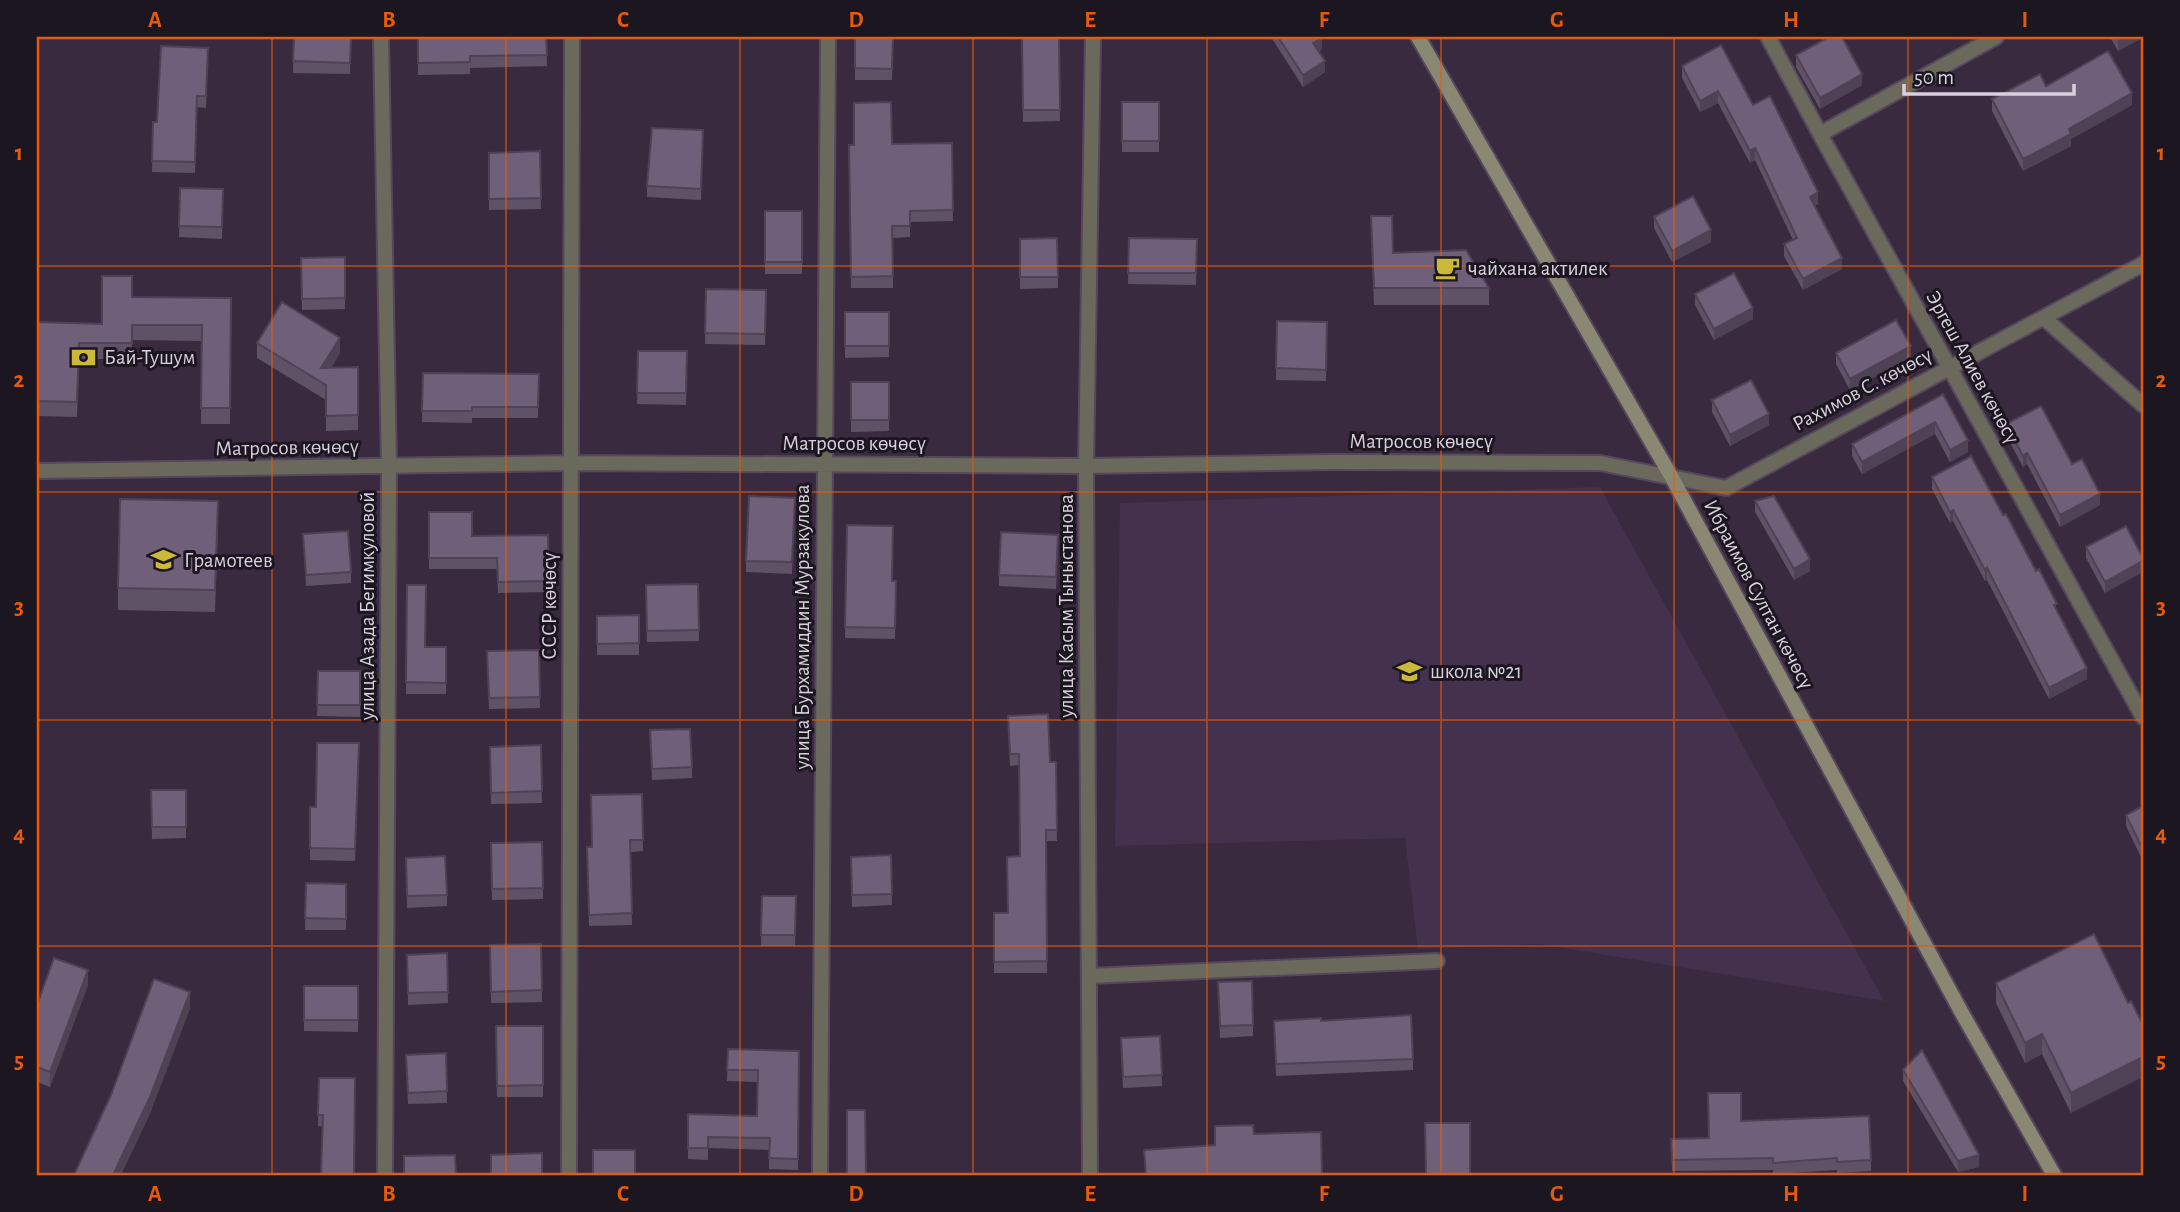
<svg xmlns="http://www.w3.org/2000/svg" width="2180" height="1212" viewBox="0 0 2180 1212" font-family="'Alegreya Sans',sans-serif">
<style>
.built{fill:#43314d}
.lines{fill:none;stroke-linecap:round;stroke-linejoin:round}
.minor-casing{stroke:#56485c;stroke-width:18}
.secondary-casing{stroke:#56485c;stroke-width:18}
.minor{stroke:#6a695c;stroke-width:14}
.secondary{stroke:#8a8873;stroke-width:14}
.wall{fill:#5f5267}
.shaded-wall{fill:#4e4254}
.building{fill:#6f5f78;stroke:#4e4254;stroke-width:2}
.grid{fill:none;stroke:#e8590c;stroke-width:2;stroke-opacity:0.55}
.labels{text-anchor:middle;stroke-width:6;stroke-linejoin:round;paint-order:stroke}
.poi-label{font-size:21px;fill:#d9d0de;stroke:#1c1620;text-anchor:start}
.street-label{font-size:21px;fill:#d9d0de;stroke:#1c1620}
.neatline{fill:none;stroke:#e8590c;stroke-width:2.5}
.grid-label{font-size:23px;text-anchor:middle;font-weight:bold;fill:#e8590c}
</style>
<rect width="100%" height="100%" fill="#392a40"/>
<path class="built" d="M1600,487L1884,1001L1540,944L1418,949L1405,838L1115,846L1120,503Z"/>
<g class="lines">
<defs>
<path id="minor" d="M381,37L389,466L385,1175
M1768,37L1820,134L2143,717
M1820,134L1996,37
M2044,318L2143,405
M37,471L570,463L1086,466L1333,462L1600,463L1726,488L2143,264
M1089,976L1437,961
M569,1175L572,37
M820,1175L828,37
M1090,1175L1086,466L1093,37"/>
<path id="secondary" d="M1418,37L1671,476L1963,1015L2054,1175"/>
</defs>
<use href="#minor" class="minor-casing"/>
<use href="#secondary" class="secondary-casing"/>
<use href="#minor" class="minor"/>
<use href="#secondary" class="secondary"/>
</g>
<path class="wall" d="M294,37H351L350,74L293,73Z
M418,37H546L547,66L470,68V74L418,75Z
M855,37H893L892,80H855Z
M1022,37H1059L1060,121L1023,122Z
M1271,37H1322V49L1319,52L1325,72L1303,87Z
M2110,37H2143L2118,51Z
M208,48L206,108L197,107L195,173L152,172L153,122H157Z
M1796,55L1862,85L1820,109L1796,67Z
M1682,66L1753,105L1818,204L1814,206L1842,269L1803,290L1784,256V244L1793,240L1755,160L1750,163L1718,103L1700,112L1682,78Z
M2046,86L2132,105L2071,139V146L2023,171L1992,111V99Z
M1122,102H1159V152H1122Z
M703,130L701,200L647,197V186Z
M952,143L953,221L910,222V237L893,238V288H851L849,145Z
M540,151L541,209L489,210V153Z
M180,188L223,189L222,239L179,237Z
M765,211H802V274H765Z
M1654,217L1711,242L1672,262L1654,228Z
M1371,233L1393,253L1489,288V305H1374Z
M1057,238L1058,288L1020,289V239Z
M1129,238L1197,239L1196,285L1128,284Z
M345,257V309L302,310L301,258Z
M706,289L766,290L765,345L705,344Z
M1695,294L1753,319L1714,340L1695,305Z
M132,297L231,298L230,424H201L202,341L132,340V359H79L77,417L37,416V322L102,324Z
M845,312H889V357L845,358Z
M1277,321L1327,322L1326,381L1276,380Z
M257,343L340,353L331,368L358,367V430L326,431V400L257,358Z
M638,351H687L686,405L637,404Z
M1836,353L1911,358L1850,390L1836,364Z
M423,373L539,374L538,418H472V423L422,422Z
M851,382H889V431L851,432Z
M1943,394L1968,452L1950,462L1935,434L1862,474L1852,456V444Z
M1712,400L1769,425L1730,446L1712,412Z
M2006,424L2100,505L2060,527L2027,464L2023,467L2006,435Z
M1932,477L2003,515L2057,611L2087,679L2049,699L1987,580L1985,581L1953,521L1950,523L1932,489Z
M795,498L792,574L746,572V561Z
M1755,501L1810,571L1794,580L1755,512Z
M429,512L472,536L548,535L549,592L498,593L497,569H429Z
M218,523L215,612L118,610V588Z
M847,525L893,581H896L895,639L845,638Z
M2126,526L2105,593L2086,558V547Z
M303,534L351,572V583L306,586Z
M1058,546L1056,589L999,586V575Z
M698,584L699,641L647,642L646,585Z
M407,585L425,647H446V694H406Z
M639,615V655H597V616Z
M539,650L540,708L489,709L487,651Z
M318,671H360V717L317,716Z
M1008,727L1050,762H1056L1057,841H1046L1047,973H994V913H1008L1020,856L1019,765L1010,766Z
M650,730L692,767V778L652,780Z
M541,745L542,803L491,804L490,747Z
M359,755L355,861L310,860V807H316Z
M151,790H186V838L152,839Z
M642,794L643,851L630,852L632,925L589,926L587,847H592Z
M2143,806V861L2126,826V815Z
M542,842L543,899L492,900L491,843Z
M891,855L892,905L852,907L851,857Z
M406,858L447,895V906L407,908Z
M306,883L346,884V930H305Z
M762,896H796L795,946H761Z
M2094,934L2071,1113L2042,1054L2025,1063L1996,1003V983Z
M541,944L542,1002L491,1003L490,945Z
M447,953L448,1003L408,1005L407,955Z
M1218,982L1253,1025V1036L1220,1038Z
M88,985L50,1087L37,1082V1005Z
M304,986H358V1032L304,1031Z
M1274,1021H1321L1413,1059V1070L1276,1076Z
M496,1026H543V1097H497Z
M1160,1036L1162,1086L1123,1088L1121,1049Z
M728,1049L799,1051L798,1170L769,1169V1150L708,1148V1160L688,1159V1114L757,1116L758,1082L727,1081Z
M446,1053L447,1103L408,1104L406,1055Z
M1903,1070L1979,1167L1958,1172L1903,1081Z
M319,1078H355L323,1126H318Z
M1741,1121L1871,1160V1171L1837,1173V1170L1773,1174V1170L1672,1171L1671,1139L1709,1138Z
M1425,1123H1470V1175H1426Z"/>
<path class="shaded-wall" d="M2124,37H2143V38L2118,51V40Z
M1322,38V49L1313,55V43Z
M1325,61V72L1303,87V75Z
M1862,74V85L1820,109V98Z
M1718,91V103L1700,112V101Z
M2132,93V105L2071,139V146L2023,171V159L2069,129Z
M1755,148V160L1750,163V151Z
M1818,192V204L1810,208V197Z
M1711,230V242L1672,262V251Z
M1842,258V269L1803,290V279Z
M1753,308V319L1714,340V329Z
M340,338V353L321,383V368Z
M1911,346V358L1850,390V379Z
M1769,414V425L1730,446V435Z
M1935,422V434L1862,474V462Z
M1968,440V452L1950,462V450Z
M2027,453V464L2023,467V456Z
M2100,494V505L2060,527V515Z
M1953,510V521L1950,523V512Z
M1810,559V571L1794,580V569Z
M2143,561V572L2105,593V582Z
M1987,568V580L1985,581V570Z
M2087,668V679L2049,699V688Z
M88,970V985L50,1087V1072Z
M190,992V1009L150,1114L121,1175H113Z
M2042,1034V1054L2025,1063V1043Z
M2143,1057V1077L2071,1113V1093Z
M1979,1155V1167L1958,1172V1161Z"/>
<path class="building" d="M294,37H351L350,63L293,61Z
M418,37H546L547,55L470,56V62L418,63Z
M855,37H893L892,69L855,68Z
M1022,37H1059L1060,110H1023Z
M1278,37H1322V38L1313,43L1325,61L1303,75Z
M1829,37H1842L1862,74L1820,98L1796,55Z
M1721,45L1753,105L1770,96L1818,192L1810,197L1842,258L1803,279L1784,244L1797,238L1755,148L1750,151L1718,91L1700,101L1682,66Z
M161,46L208,48L206,96H197L195,162L152,161L153,122H157Z
M2108,51L2132,93L2069,129L2071,134L2023,159L1992,99L2040,74L2046,86Z
M891,102L892,144L952,143L953,210L910,211V226H892L893,276L851,277L849,145H854V103Z
M1122,102H1159V141H1122Z
M652,128L703,130L701,189L647,186Z
M540,151L541,198L489,199V153Z
M180,188L223,189L222,227L179,226Z
M1693,196L1711,230L1672,251L1654,217Z
M765,211H802V262H765Z
M1371,216H1392L1393,253L1466,250L1489,288H1374Z
M1057,238L1058,277H1020V239Z
M1129,238L1197,239L1196,273H1128Z
M345,257V298L302,299L301,258Z
M1734,273L1753,308L1714,329L1695,294Z
M102,276H132V297L231,298L230,408H201L202,325H132V343H79L77,402L37,401V322L102,324Z
M706,289L766,290L765,334L705,333Z
M282,302L340,338L321,368L358,367V415L326,416V385L257,343Z
M845,312H889V346H845Z
M1896,320L1911,346L1850,379L1836,353Z
M1277,321L1327,322L1326,370L1276,368Z
M638,351H687L686,393H637Z
M423,373L539,374L538,407H472V411H422Z
M1751,380L1769,414L1730,435L1712,400Z
M851,382H889V420H851Z
M1943,394L1968,440L1950,450L1935,422L1862,462L1852,444Z
M2041,406L2072,464L2082,459L2100,494L2060,515L2027,453L2023,456L2006,424Z
M1971,456L2003,515L2006,514L2036,571L2039,569L2057,604L2054,605L2087,668L2049,688L1987,568L1985,570L1953,510L1950,512L1932,477Z
M749,496L795,498L792,562L746,561Z
M1774,496L1810,559L1794,569L1755,501Z
M120,499L218,501L215,590L118,588Z
M429,512H472V536L548,535L549,581L498,582L497,558H429Z
M847,525L893,526L892,581H896L895,628L845,627Z
M2126,526L2143,558V561L2105,582L2086,547Z
M348,531L351,572L306,575L303,534Z
M1001,532L1058,535L1056,577L999,575Z
M698,584L699,630L647,631L646,585Z
M407,585H426L425,647H446V683L406,682Z
M639,615V643L597,644V616Z
M539,650L540,697L489,698L487,651Z
M318,671H360V705H317Z
M1048,714L1050,762H1056L1057,830H1046L1047,961L994,962V913H1008L1007,857L1020,856L1019,754H1010L1008,716Z
M690,729L692,767L652,769L650,730Z
M317,743H359L355,849L310,848V807H316Z
M541,745L542,791L491,793L490,747Z
M151,790H186V827H152Z
M642,794L643,840H630L632,913L589,915L587,847H592L591,795Z
M2143,806V850L2126,815Z
M542,842L543,888L492,889L491,843Z
M891,855L892,894L852,895L851,857Z
M445,856L447,895L407,896L406,858Z
M306,883L346,884V919L305,918Z
M762,896H796L795,935H761Z
M2094,934L2128,1003L2131,1001L2143,1025V1057L2071,1093L2042,1034L2025,1043L1996,983Z
M541,944L542,990L491,992L490,945Z
M447,953L448,992L408,993L407,955Z
M54,958L88,970L50,1072L37,1067V1005Z
M154,979L190,992L150,1097L113,1175H74L111,1095Z
M1252,981L1253,1025L1220,1026L1218,982Z
M304,986H358V1020H304Z
M1411,1015L1413,1059L1276,1064L1274,1021L1321,1018V1021Z
M496,1026H543V1085L497,1086Z
M1160,1036L1162,1075L1123,1077L1121,1038Z
M728,1049L799,1051L798,1159L769,1158L770,1138L708,1137V1148H688V1114L757,1116L758,1070H727Z
M1922,1050L1979,1155L1958,1161L1903,1070Z
M446,1053L447,1091L408,1093L406,1055Z
M319,1078H355L354,1175H321L323,1115H318Z
M1708,1093H1741V1121L1869,1116L1871,1160L1837,1162V1158L1773,1163V1158L1672,1160L1671,1139L1709,1138Z
M847,1110H865L866,1175H847Z
M1425,1123H1470V1174H1426Z
M1253,1125L1254,1134L1321,1132L1322,1175H1146L1144,1150L1215,1145V1126Z
M593,1150H635V1175H593Z
M542,1153V1175H491V1155Z
M455,1155L456,1175H404V1156Z"/>
<path class="grid" d="M272,37V1175M506,37V1175M740,37V1175M973,37V1175M1207,37V1175M1441,37V1175M1674,37V1175M1908,37V1175M37,266H2143M37,492H2143M37,720H2143M37,946H2143"/>
<defs>
<symbol id="cafe-bare" viewBox="-9 -9 18 18"><path d="M-5.5-4.5H6V0H3Q3 3.5 0 3.5H-2.5Q-5.5 3.5-5.5 0ZM3-3.2v2h1.7v-2ZM-6 4.5H4V6H-6Z" fill="#cbba39" stroke="#1c1620" stroke-width="2.5" paint-order="stroke"/></symbol>
<symbol id="bank-bare" viewBox="-9 -9 18 18"><path d="M-6-4H6V4H-6ZM0-2.3a2.3 2.3 0 1 0 0 4.6a2.3 2.3 0 1 0 0-4.6Z" fill="#cbba39" stroke="#1c1620" stroke-width="2.5" paint-order="stroke"/></symbol>
<symbol id="school-bare" viewBox="-9 -9 18 18"><path d="M0-5L7-2L0 1L-7-2ZM-4 1L0 2.5L4 1V4Q0 6-4 4Z" fill="#cbba39" stroke="#1c1620" stroke-width="2.5" paint-order="stroke"/></symbol>
</defs>
<g fill-rule="evenodd">
<use href="#cafe-bare" x="1430" y="250" width="35" height="35"/>
<use href="#bank-bare" x="66" y="340" width="35" height="35"/>
<use href="#school-bare" x="146" y="542" width="35" height="35"/>
<use href="#school-bare" x="1392" y="654" width="35" height="35"/>
</g>
<g class="labels">
<g class="poi-label">
<text x="1468" y="275">чайхана актилек</text>
<text x="104" y="364">Бай-Тушум</text>
<text x="184" y="567">Грамотеев</text>
<text x="1430" y="678">школа №21</text>
</g>
<g class="street-label">
<text transform="translate(1973 367) rotate(61)" y="7">Эргеш Алиев көчөсү</text>
<text transform="translate(1862 389) rotate(-28)" y="7">Рахимов С. көчөсү</text>
<text x="1421" y="448">Матросов көчөсү</text>
<text x="854" y="450">Матросов көчөсү</text>
<text transform="translate(287 447) rotate(-1)" y="7">Матросов көчөсү</text>
<text transform="translate(1759 594) rotate(62)" y="7">Ибраимов Султан көчөсү</text>
<text transform="translate(367 606) rotate(-90)" y="7">улица Азада Бегимкуловой</text>
<text transform="translate(549 606) rotate(-90)" y="7">СССР көчөсү</text>
<text transform="translate(1066 606) rotate(-90)" y="7">улица Касым Тыныстанова</text>
<text transform="translate(802 627) rotate(-90)" y="7">улица Бурхамиддин Мурзакулова</text>
</g>
</g>
<rect width="2180" height="1212" fill="none" stroke="#1c1620" stroke-width="77"/>
<path d="M1904 84v10h170v-10" fill="none" stroke="#d9d0de" stroke-width="3.5"/>
<text x="1914" y="84" font-size="21" fill="#d9d0de" stroke="#1c1620" stroke-width="5" paint-order="stroke">50 m</text>
<rect x="38" y="38" width="2104" height="1136" class="neatline"/>
<g class="grid-label">
<text x="155" y="27">A</text>
<text x="389" y="27">B</text>
<text x="623" y="27">C</text>
<text x="856" y="27">D</text>
<text x="1090" y="27">E</text>
<text x="1324" y="27">F</text>
<text x="1557" y="27">G</text>
<text x="1791" y="27">H</text>
<text x="2025" y="27">I</text>
<text x="19" y="160">1</text>
<text x="2161" y="160">1</text>
<text x="19" y="387">2</text>
<text x="2161" y="387">2</text>
<text x="19" y="614">3</text>
<text x="2161" y="614">3</text>
<text x="19" y="841">4</text>
<text x="2161" y="841">4</text>
<text x="19" y="1068">5</text>
<text x="2161" y="1068">5</text>
<text x="155" y="1201">A</text>
<text x="389" y="1201">B</text>
<text x="623" y="1201">C</text>
<text x="856" y="1201">D</text>
<text x="1090" y="1201">E</text>
<text x="1324" y="1201">F</text>
<text x="1557" y="1201">G</text>
<text x="1791" y="1201">H</text>
<text x="2025" y="1201">I</text>
</g>
</svg>
